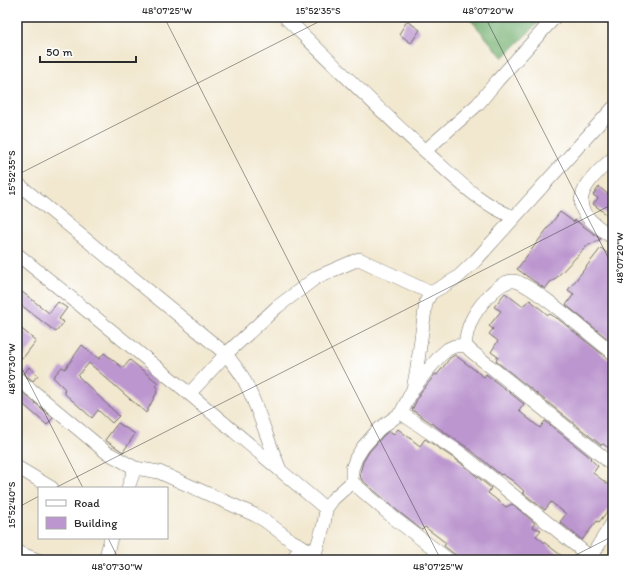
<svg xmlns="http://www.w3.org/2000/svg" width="630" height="577" viewBox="0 0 630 577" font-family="Itim,sans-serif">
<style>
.forest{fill:#71ad6d;stroke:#4e6c4c}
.building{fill:#bc96cf}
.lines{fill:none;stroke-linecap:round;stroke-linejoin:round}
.minor-casing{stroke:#716d65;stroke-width:14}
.minor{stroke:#fff;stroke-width:13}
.ticks{fill:none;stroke:#2b2b2b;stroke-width:1;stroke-opacity:0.45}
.neatline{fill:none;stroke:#2b2b2b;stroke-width:1.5}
.ticks-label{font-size:10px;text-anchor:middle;fill:#2b2b2b}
</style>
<rect width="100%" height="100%" fill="#fff"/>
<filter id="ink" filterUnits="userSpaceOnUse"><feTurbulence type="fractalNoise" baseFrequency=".025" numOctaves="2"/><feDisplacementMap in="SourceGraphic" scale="8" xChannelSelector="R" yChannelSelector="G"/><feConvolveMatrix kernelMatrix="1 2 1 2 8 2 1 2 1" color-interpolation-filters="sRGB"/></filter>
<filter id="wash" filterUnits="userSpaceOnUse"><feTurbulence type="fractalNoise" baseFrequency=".012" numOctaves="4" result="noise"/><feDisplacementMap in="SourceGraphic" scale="16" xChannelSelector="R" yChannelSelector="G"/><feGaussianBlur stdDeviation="0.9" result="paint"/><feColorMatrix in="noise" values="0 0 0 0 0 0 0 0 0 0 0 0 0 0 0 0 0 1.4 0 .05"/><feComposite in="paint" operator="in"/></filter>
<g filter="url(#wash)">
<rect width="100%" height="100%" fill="#f2e8d0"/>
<path class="forest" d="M470,17H532L538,23L503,58L470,19Z"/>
<g id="blocks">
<path class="building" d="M407,21L420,30L411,43L399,34Z
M599,187L613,198V219L593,204L598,198L593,195Z
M560,212L574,222L575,220L601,239L587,246L553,281H551L545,289L517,269Z
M613,219V228L606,223Z
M601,248L613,258V343L566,305L574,294L568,290Z
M17,288L49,313L58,302L67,308L59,319L64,322L56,332L17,302Z
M505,293L522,306L530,300L548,315L550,314L556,318H557L608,359L613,361V451L603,444L601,445L496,361L498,357L491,352L498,341L489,334L493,329L489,326L501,311L494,307Z
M17,325L36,341L23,358L17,354Z
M82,345L99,359L104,353L123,368L130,360L158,383L156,386L158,388L156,392H157L146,413L89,363L78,376L119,416L112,423L98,410L92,418L64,393L65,392L63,391L65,389L53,377L62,367L65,369Z
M455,355L484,377L486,374L524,404L519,411L540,428L545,421L591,458L590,459L598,466L593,473L613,488V504L599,522L597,521L582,540L560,522L566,514L551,502L545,510L523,493L525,492L513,481L502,474L501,475L468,448L412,410L420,393L430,381L435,374L437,375L450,358Z
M29,367L38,375L33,381L24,374Z
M17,388L53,418L47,425L17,399Z
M118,423L135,434L123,452L105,440Z
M398,429L420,446L425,439L458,461L491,488L488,493L506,507L512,504L535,523L532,527L541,530L536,536L567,560H462L444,546L446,543L425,527L422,530L399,512L361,479L360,473L363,462L369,452L384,435L389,431L394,434Z"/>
</g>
</g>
<g filter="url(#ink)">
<use href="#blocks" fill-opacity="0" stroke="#716d65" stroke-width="1"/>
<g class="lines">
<defs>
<path id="minor" d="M285,17C331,62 377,108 425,151C453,176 479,204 514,217
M425,151L478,104L497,81L555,17
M613,158C599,170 571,194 585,214C592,224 604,231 613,238
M17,183L226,354C231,361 237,368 242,376C258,405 266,437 279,467
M17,254L186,391L326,509
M613,353C596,340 530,282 514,281C504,280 492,292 486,299C473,314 467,326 465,345L471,351L613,465
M17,378L106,452L135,468L159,472L255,515L264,520L292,541L315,553
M413,389L417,368L426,302L431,293L457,278L476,260L613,108
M189,394L226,354L277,307L317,277L359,259L431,293
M401,413L463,455L594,560
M17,467L52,488
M128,488L135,468
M17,552L38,560
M592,558L596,549L613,522
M105,560L111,538
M292,560L302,546
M313,560L324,524L326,509L333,499L352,482
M449,560L395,519L352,482V469L356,458L363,447L379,429L401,413L413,389L427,371L440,356L448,349L455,346L465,345"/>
</defs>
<use href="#minor" class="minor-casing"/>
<use href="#minor" class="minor"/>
</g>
</g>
<path class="ticks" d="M164,17L441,560M485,17L613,267M17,175L328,17M17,359L83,488M55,488L613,204M17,508L39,496M108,538L119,560M566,560L613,536"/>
<rect width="630" height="577" fill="none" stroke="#fff" stroke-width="44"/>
<rect x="38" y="487" width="130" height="52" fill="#ffffff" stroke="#aaaaaa"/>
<rect x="46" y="500" width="20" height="6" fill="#ffffff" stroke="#aaaaaa"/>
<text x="74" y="507" font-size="12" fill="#2b2b2b">Road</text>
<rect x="46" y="517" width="20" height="12" fill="#bc96cf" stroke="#aaaaaa"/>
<text x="74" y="527" font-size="12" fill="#2b2b2b">Building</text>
<path d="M40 56v6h96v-6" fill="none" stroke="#2b2b2b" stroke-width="2"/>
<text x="46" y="56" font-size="12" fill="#2b2b2b" stroke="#ffffff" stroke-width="3" paint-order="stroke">50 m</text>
<rect x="22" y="22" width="586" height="533" class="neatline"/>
<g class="ticks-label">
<text x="167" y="14">48°07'25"W</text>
<text x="318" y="14">15°52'35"S</text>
<text x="488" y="14">48°07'20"W</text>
<text transform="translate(11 173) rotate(-90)" y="4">15°52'35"S</text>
<text transform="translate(619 258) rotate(-90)" y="4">48°07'20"W</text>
<text transform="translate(11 369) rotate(-90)" y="4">48°07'30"W</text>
<text transform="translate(11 505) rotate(-90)" y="4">15°52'40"S</text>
<text x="117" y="570">48°07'30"W</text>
<text x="438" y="570">48°07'25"W</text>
</g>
</svg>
